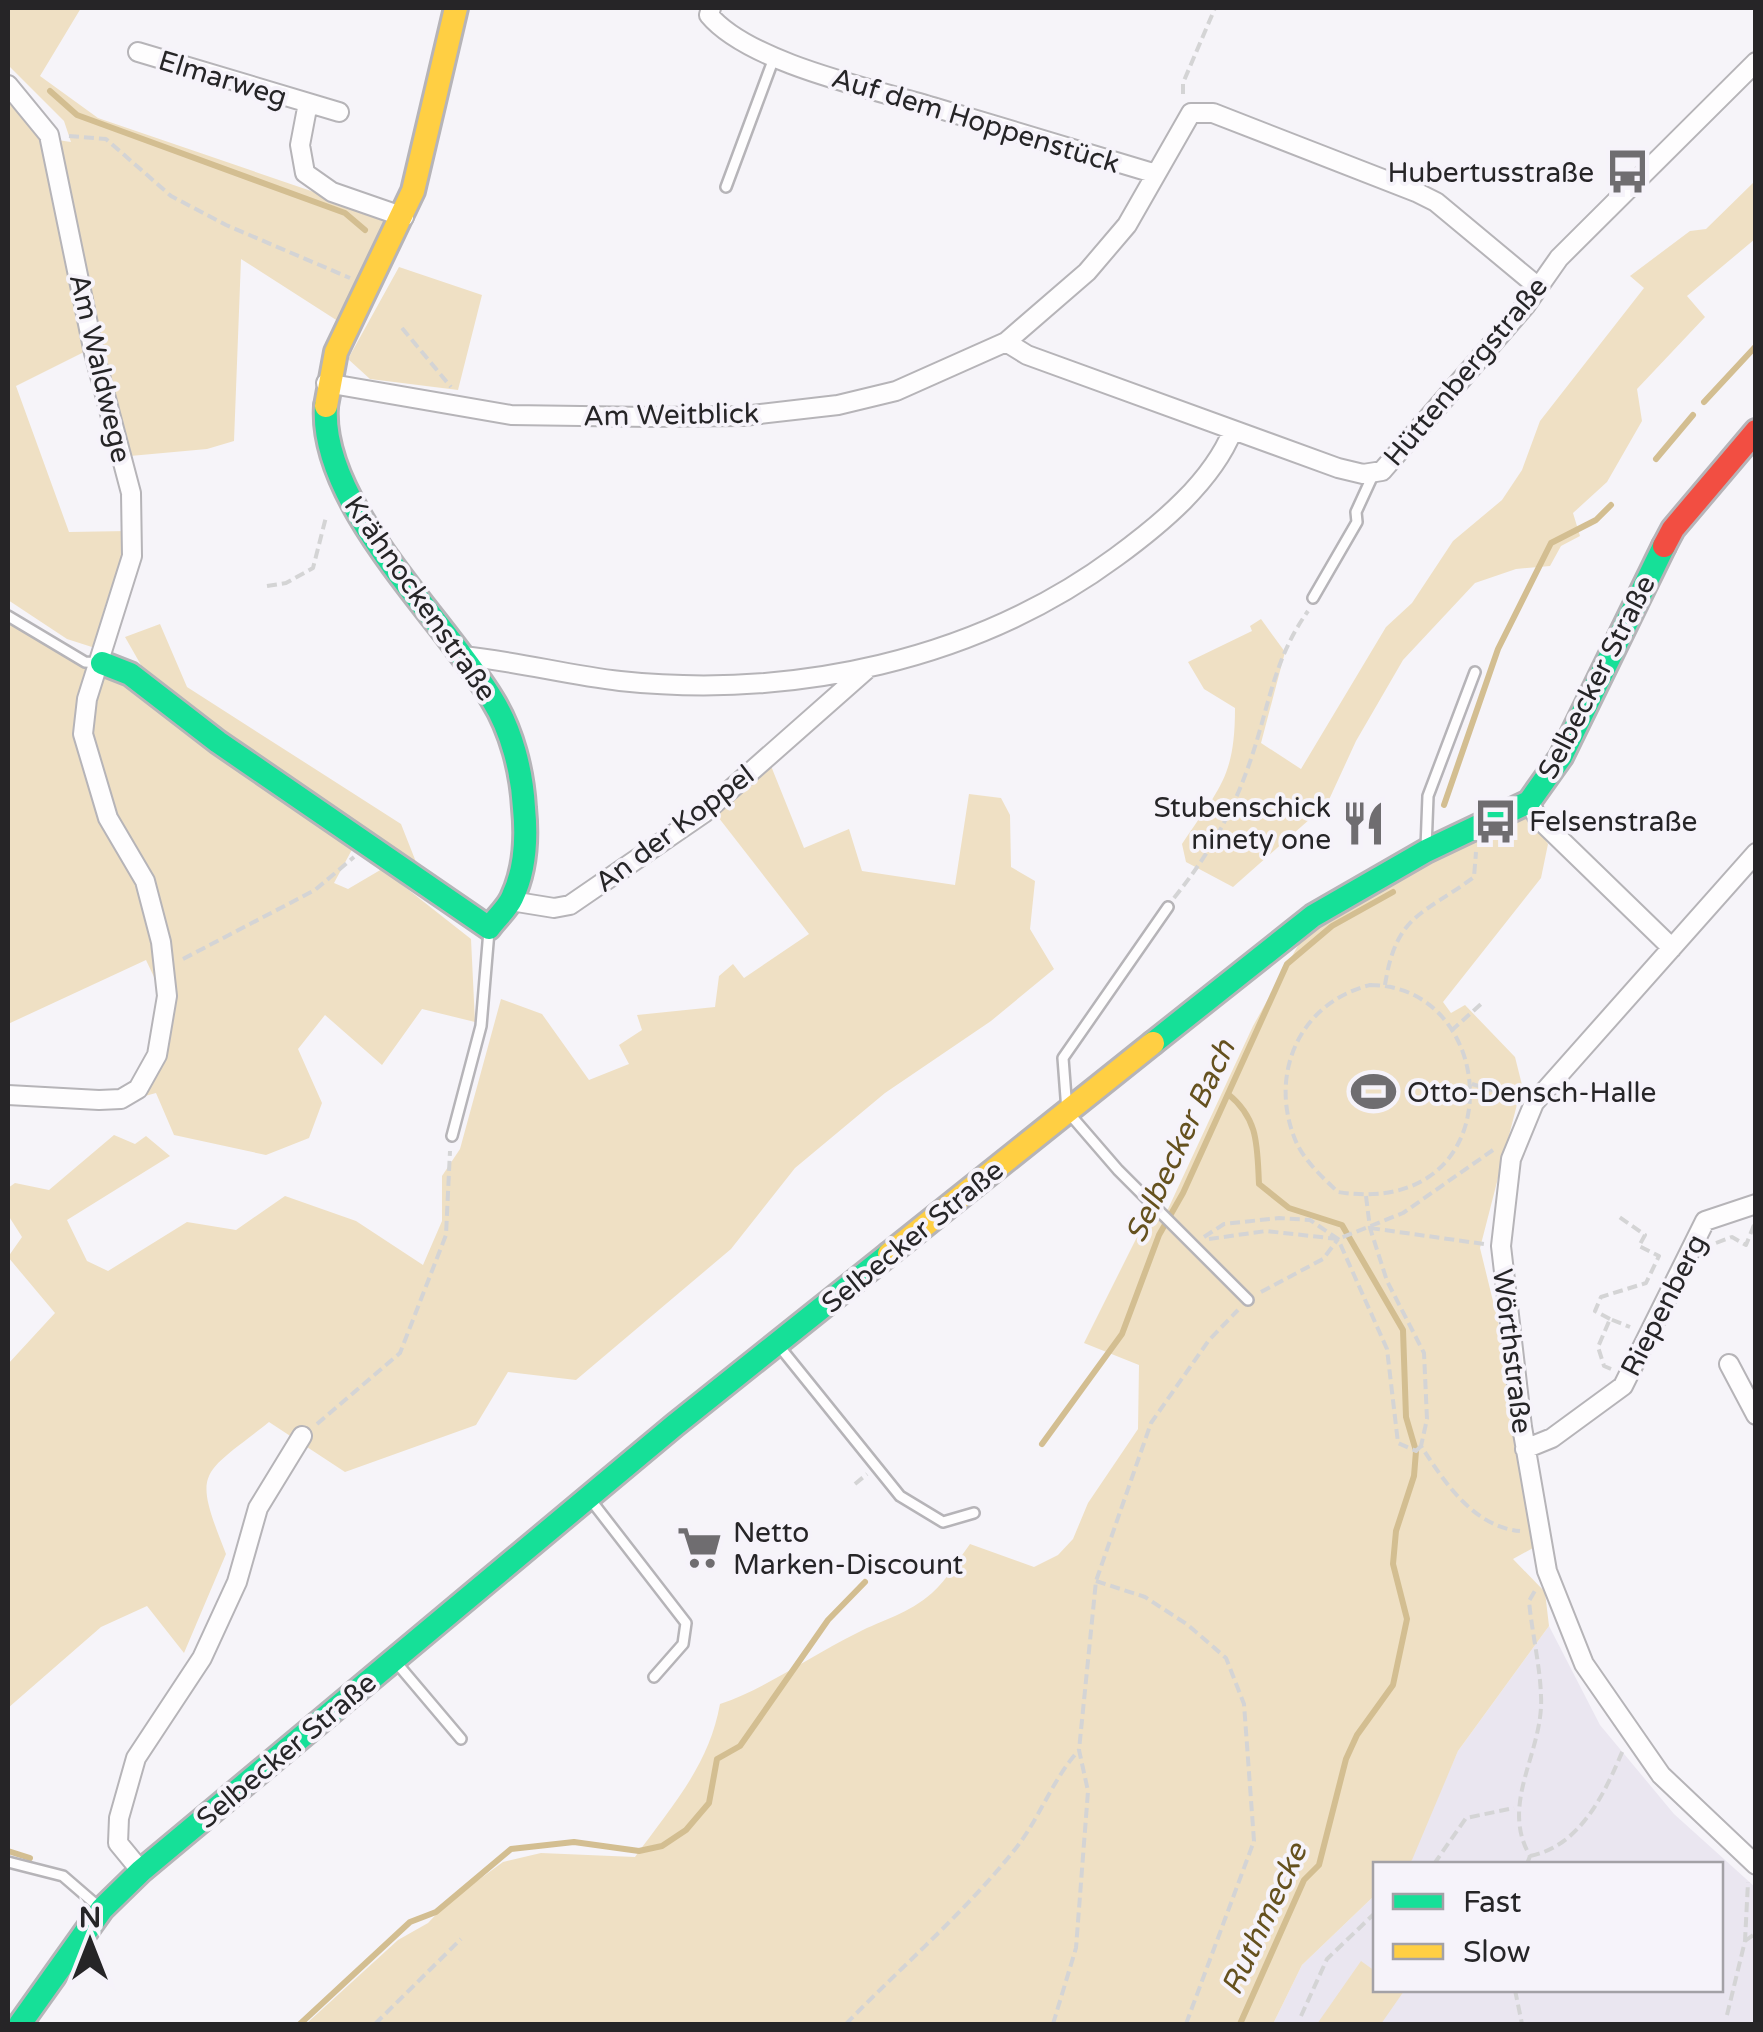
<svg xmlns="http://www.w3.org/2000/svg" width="1763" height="2032" viewBox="0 0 1763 2032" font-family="'Varela Round',sans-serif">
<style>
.built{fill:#eae6f0}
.green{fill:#efe0c4}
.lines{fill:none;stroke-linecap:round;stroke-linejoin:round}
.stream{stroke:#d3be91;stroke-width:6}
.lane-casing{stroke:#b6b4b8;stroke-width:14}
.street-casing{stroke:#b6b4b8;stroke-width:22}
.fast-casing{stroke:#b6b4b8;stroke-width:28}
.slow-casing{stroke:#b6b4b8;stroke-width:28}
.jam-casing{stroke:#b6b4b8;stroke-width:28}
.path{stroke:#d4d4d5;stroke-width:4;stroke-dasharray:10 5;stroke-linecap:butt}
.lane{stroke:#fefdfe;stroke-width:9}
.street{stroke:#fefdfe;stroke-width:18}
.fast{stroke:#16e098;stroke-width:22}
.slow{stroke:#ffcf43;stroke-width:22}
.jam{stroke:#f24e42;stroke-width:22}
.labels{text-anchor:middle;stroke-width:8;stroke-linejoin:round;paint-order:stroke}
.street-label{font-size:28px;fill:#262527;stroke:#f6f3fa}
.poi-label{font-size:28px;fill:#262527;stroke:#f6f3fa;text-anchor:start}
.water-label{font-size:30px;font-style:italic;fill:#65511e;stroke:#f6f3fa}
</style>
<rect width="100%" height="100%" fill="#f6f4f9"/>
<path class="built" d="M1549,1626L1600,1725L1674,1814L1755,1887V2024H1273L1302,1965L1375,1895L1376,1990H1720V1864H1408L1458,1751Z"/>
<path class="green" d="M8,8H81L40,76L98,118L396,220L344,325L241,259L234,441L207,449L130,456L88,350L16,386L69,532L128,531C120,571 101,607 95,648L67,639L8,600V97L44,138L71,142L64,121L8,65Z
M1755,181V239L1687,296L1705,317L1637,389L1642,421L1607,482L1573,513L1580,536L1561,546L1550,566L1516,569L1475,583L1403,660L1356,741L1327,804L1233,887L1186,862L1182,844C1219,788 1235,778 1235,708L1204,689L1188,662L1252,631L1250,626L1261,619L1285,652L1261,743L1301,769L1386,627L1412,603L1453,541L1502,500L1522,470L1540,421L1644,288L1630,276L1690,231L1706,229Z
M399,267L482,295L458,390L370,379L348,359Z
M8,621L67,656L118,679L141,665L125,637L160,624L187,687L401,824L416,862L362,831L334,883L348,889L382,869L471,939L475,1022L422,1009L382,1065L325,1015L298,1049L322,1103L309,1138L266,1155L174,1135L156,1093L145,1096L136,1085L158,1021L159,975L154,977L146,960L8,1024Z
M769,761L804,848L849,829L862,871L955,885L969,794L1001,798L1010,815L1011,867L1035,881L1030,929L1054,969L991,1021L885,1093L795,1168L731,1249L576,1380L508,1372L476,1425L345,1472L269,1422C200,1477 192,1468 226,1554L184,1653L147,1606L101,1627L8,1708V1364L55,1313L8,1257L22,1237L8,1215V1188L15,1183L49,1190L114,1135L135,1144L146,1136L170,1156L67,1220L87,1261L108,1271L187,1222L236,1230L285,1196L356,1221L423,1265L442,1221V1176L460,1149L501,999L542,1014L589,1080L629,1064L619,1045L642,1030L637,1015L715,1007L719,976L733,964L744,978L809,934L715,813Z
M1527,812L1548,844L1541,878L1443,1002L1451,1013L1465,1005L1515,1057L1522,1085L1480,1248L1501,1334L1533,1548L1513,1559L1545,1592L1549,1626L1458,1751L1412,1860L1408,1864H1376L1375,1895L1302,1965L1273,2024H306L398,1940L428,1923L447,1903L503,1862L541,1853L635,1857C671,1807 709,1766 720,1704C769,1687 810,1656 857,1633C884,1619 908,1614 932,1593C947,1580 958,1560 970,1544L1034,1567L1058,1555L1073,1539L1088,1503L1138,1429L1139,1365L1084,1343L1145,1221L1168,1209L1253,1026L1305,933L1426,856Z
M1361,1961L1375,1971L1376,1990L1404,1991L1381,2024H1317Z"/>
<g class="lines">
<path class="stream" d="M50,91L77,115L345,213L365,230
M1704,402L1756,346
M1656,459L1693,415
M1444,805L1498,649L1551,543L1596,520L1611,505
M1228,1094C1259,1119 1257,1146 1259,1184L1289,1208L1342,1225L1403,1330L1406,1417L1416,1451L1414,1476L1396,1531L1393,1564L1407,1619L1393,1685L1357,1735L1346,1759L1319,1865L1304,1880L1240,2024
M1042,1444L1122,1334L1159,1235L1183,1193L1287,964L1332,926L1393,892
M8,1851L30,1858
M300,2024L410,1922L436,1912L511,1849L574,1842L639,1851L662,1846L686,1830L709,1803L717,1759L740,1746L828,1620L865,1582"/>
<defs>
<path id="lane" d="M726,187L774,58
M1313,598L1357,522L1356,512L1373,475
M8,616L85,662L99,663
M1426,848L1428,796L1475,672
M1168,907L1063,1058L1067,1111L1118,1170L1248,1300
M452,1136L481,1026L489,931
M779,1346L900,1496L943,1522L974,1513
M590,1499L686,1623L683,1644L654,1677
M395,1661L461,1739
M8,1862L63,1876L100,1908"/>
<path id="street" d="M711,8L709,15C749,63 873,89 933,107C1007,129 1080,151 1153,173
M138,52L339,112
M8,85L49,135L94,353L131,493L132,556L87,699L83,734L108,818L145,881L161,942L167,996L157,1055L138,1089L121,1099L99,1100L8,1095
M308,103L300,145L305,173L332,192L404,217
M1006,342L1027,355L1338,468L1363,474L1382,471L1526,305L1559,258L1756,62
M326,383L511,415L650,417L743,416L838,405L896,391L1006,342L1087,272L1127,225L1191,113H1213L1416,192L1436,202L1537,286
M462,656C515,661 567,675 620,681C793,699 975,661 1116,557C1161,524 1212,482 1233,430
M1529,802L1538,818L1672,948
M1756,853L1534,1103L1511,1159L1501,1246L1522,1427L1547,1571L1584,1664L1661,1775L1756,1865
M511,901L554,908L570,905L704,813L866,670
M1729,1364L1756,1415
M1525,1449L1552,1438L1623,1386L1705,1221L1756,1204
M141,1871L118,1843L119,1818L136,1758L202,1658L237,1582L258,1508L302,1436"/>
<path id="fast" d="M102,663L130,674L218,742L489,928C496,918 507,909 512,898C525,871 527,838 524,808C522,772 512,731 492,699C443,618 319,504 326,406
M1153,1043L1313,916L1426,851L1529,802L1561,757L1664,546
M20,2024L102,1909L141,1871L675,1425L889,1254"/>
<path id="slow" d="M326,406L336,352L413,191L456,8
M889,1254L1153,1043"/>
<path id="jam" d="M1664,546L1673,529L1756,431"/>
</defs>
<use href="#lane" class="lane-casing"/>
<use href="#street" class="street-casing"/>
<use href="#fast" class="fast-casing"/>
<use href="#slow" class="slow-casing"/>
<use href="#jam" class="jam-casing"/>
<path class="path" d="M1183,94V83L1215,8
M69,136L106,139L171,196L226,225L350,278
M402,328L451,387
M267,586L286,583L313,568L326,517
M1174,898C1214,848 1238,803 1257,740C1271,693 1278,653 1308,611
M183,959L315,890L354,857
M1370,985C1503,985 1514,1220 1338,1192C1323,1178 1306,1162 1297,1144C1267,1077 1298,1003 1370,985Z
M1385,985C1396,914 1423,915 1474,877L1476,852
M1451,1031L1481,1004
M1472,1084L1515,1097
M1366,1196L1370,1228L1387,1281L1424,1353L1427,1419L1421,1446C1445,1483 1474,1527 1520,1531
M1370,1228L1484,1244
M1204,1237L1224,1224L1279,1218L1310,1220L1338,1239L1387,1349L1398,1443L1416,1451L1421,1446
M1209,1239L1266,1231L1338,1239L1403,1213L1493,1150
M1716,1243L1732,1237L1746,1245L1754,1225
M1261,1292L1323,1259L1338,1239
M1610,1319L1595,1311L1601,1297L1646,1283L1659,1256L1639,1246L1645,1235L1618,1216
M1611,1369L1604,1366L1598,1347L1610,1319L1630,1327
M317,1424L400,1353L446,1235L450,1151
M855,1484L867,1474
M1096,1581L1145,1597L1188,1625L1226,1658L1244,1704L1254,1841L1186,2024
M1530,1856C1580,1846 1604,1795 1623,1750
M1434,1864L1466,1818L1514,1808
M1527,1864L1530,1856C1499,1803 1544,1752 1541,1696C1540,1665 1532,1633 1529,1601L1536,1589
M1745,1941L1756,1933
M1515,1990L1522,2024
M1727,2015L1745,1941L1748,1882
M1301,2016L1327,1959L1376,1912
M375,2024L461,1939
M846,2024C901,1967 962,1915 1012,1853C1039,1821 1051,1781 1079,1750
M1053,2024L1076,1948L1088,1791L1079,1750L1096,1581L1151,1423L1209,1340L1238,1310"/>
<use href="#lane" class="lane"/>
<use href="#street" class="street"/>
<use href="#fast" class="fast"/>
<use href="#slow" class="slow"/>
<use href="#jam" class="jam"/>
</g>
<defs>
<symbol id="bus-bare" viewBox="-9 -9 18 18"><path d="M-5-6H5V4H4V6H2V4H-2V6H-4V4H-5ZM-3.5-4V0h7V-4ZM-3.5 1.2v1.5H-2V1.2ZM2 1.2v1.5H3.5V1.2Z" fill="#6f6d70" stroke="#f6f3fa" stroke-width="2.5" paint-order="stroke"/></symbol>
<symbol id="restaurant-bare" viewBox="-9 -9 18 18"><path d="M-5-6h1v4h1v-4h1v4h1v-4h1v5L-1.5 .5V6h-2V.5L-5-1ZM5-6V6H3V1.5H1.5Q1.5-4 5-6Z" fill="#6f6d70" stroke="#f6f3fa" stroke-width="2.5" paint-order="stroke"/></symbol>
<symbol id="stadium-bare" viewBox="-9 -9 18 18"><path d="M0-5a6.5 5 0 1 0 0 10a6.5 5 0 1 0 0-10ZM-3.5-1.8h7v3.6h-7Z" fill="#6f6d70" stroke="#f6f3fa" stroke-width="2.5" paint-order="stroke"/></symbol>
<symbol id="supermarket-bare" viewBox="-9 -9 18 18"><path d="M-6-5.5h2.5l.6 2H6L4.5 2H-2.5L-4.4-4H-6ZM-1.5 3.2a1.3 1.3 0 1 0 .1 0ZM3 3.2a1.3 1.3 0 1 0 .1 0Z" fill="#6f6d70" stroke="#f6f3fa" stroke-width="2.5" paint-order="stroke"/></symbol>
</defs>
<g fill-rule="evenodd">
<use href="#bus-bare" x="1596" y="140" width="63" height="63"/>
<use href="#bus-bare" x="1464" y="790" width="63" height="63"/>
<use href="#restaurant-bare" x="1332" y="792" width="63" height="63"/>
<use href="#stadium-bare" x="1342" y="1060" width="63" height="63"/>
<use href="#supermarket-bare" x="668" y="1516" width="63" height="63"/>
</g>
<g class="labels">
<g class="street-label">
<text transform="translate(223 78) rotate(17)" y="10">Elmarweg</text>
<text transform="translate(976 120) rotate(17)" y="10">Auf dem Hoppenstück</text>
<text transform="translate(101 368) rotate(77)" y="10">Am Waldwege</text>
<text transform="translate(1465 371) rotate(-50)" y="10">Hüttenbergstraße</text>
<text transform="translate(671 414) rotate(-1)" y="10">Am Weitblick</text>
<text transform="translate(421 598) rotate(55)" y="10">Krähnockenstraße</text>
<text transform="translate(1596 677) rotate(-63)" y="10">Selbecker Straße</text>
<text transform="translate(674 828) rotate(-37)" y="10">An der Koppel</text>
<text transform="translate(912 1236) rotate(-39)" y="10">Selbecker Straße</text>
<text transform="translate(1663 1305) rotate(-63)" y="10">Riepenberg</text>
<text transform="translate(1513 1351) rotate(83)" y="10">Wörthstraße</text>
<text transform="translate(286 1750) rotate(-40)" y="10">Selbecker Straße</text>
</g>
<g class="poi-label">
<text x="1594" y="182" text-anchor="end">Hubertusstraße</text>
<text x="1331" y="817" text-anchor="end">Stubenschick<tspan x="1331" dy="32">ninety one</tspan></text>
<text x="1529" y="831">Felsenstraße</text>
<text x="1407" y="1102">Otto-Densch-Halle</text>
<text x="733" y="1542">Netto<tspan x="733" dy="32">Marken-Discount</tspan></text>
</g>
<g class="water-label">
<text transform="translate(1180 1141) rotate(-65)" y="10">Selbecker Bach</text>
<text transform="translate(1264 1919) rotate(-65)" y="10">Ruthmecke</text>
</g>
</g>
<rect width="1763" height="2032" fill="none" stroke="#262527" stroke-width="20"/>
<rect x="1373" y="1862" width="350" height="130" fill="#f6f3fa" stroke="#a3a1a6" stroke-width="2.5"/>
<rect x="1393" y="1894" width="50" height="15" fill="#16e098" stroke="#a3a1a6" stroke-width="2.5"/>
<text x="1463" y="1912" font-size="30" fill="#262527">Fast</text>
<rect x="1393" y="1944" width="50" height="15" fill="#ffcf43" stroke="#a3a1a6" stroke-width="2.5"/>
<text x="1463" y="1962" font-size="30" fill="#262527">Slow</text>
<g transform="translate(90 1942)" stroke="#f6f3fa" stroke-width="8" paint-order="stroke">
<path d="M0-8L18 38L0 25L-18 38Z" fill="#262527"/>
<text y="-15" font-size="28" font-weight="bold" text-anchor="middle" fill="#262527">N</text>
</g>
</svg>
